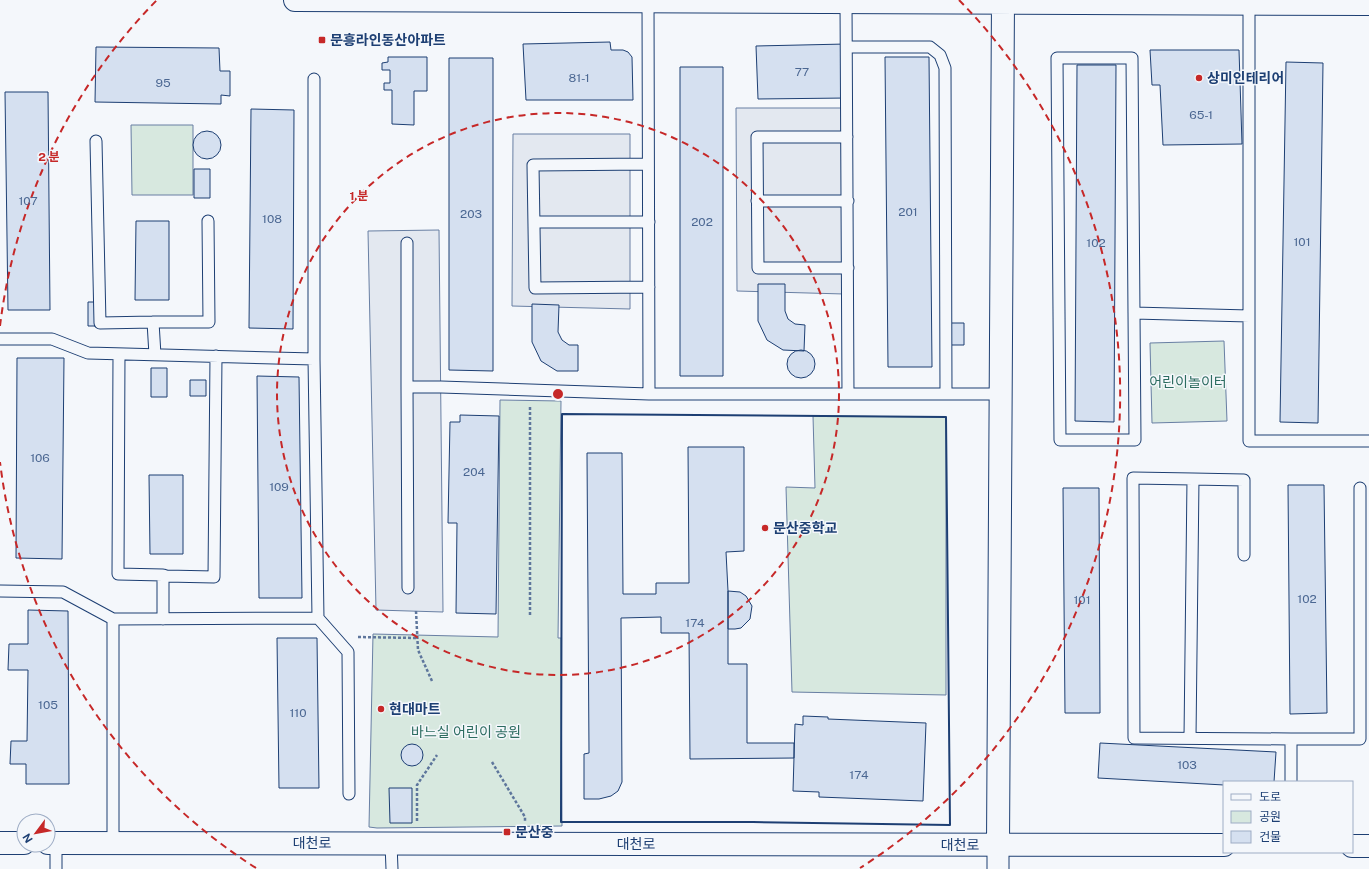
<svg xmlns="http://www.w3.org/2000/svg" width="1369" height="869" viewBox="0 0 1369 869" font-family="'Public Sans','Noto Sans KR',sans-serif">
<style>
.green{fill:#d7e8df;stroke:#687fa3}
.parking{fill:#e3e8f0;stroke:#687fa3}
.building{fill:#d5e0f0;stroke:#1d3f73}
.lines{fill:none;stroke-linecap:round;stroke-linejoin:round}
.lane-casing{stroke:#1d3f73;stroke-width:13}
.street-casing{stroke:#1d3f73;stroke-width:23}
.secondary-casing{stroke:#1d3f73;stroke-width:24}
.path{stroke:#5e769c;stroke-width:2.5;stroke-dasharray:3 2;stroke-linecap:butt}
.lane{stroke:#f4f7fb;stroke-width:11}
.street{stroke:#f4f7fb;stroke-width:21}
.secondary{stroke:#f4f7fb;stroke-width:22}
.wall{stroke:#1d3f73;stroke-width:2}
.ring{fill:none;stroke:#c62828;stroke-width:2;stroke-dasharray:7 5}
.poi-dot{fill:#c62828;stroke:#f4f7fb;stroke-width:1.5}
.labels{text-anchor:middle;stroke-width:3;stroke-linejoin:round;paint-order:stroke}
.number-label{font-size:12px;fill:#4b6792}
.poi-label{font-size:14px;font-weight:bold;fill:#1d3f73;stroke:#f4f7fb;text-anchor:start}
.park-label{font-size:14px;fill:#2c6c60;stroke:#f4f7fb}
.street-label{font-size:14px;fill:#1d3f73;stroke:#f4f7fb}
.centre{fill:#c62828;stroke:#f4f7fb;stroke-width:2}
.ring-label{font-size:12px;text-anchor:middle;font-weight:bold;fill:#c62828;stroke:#f4f7fb;stroke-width:3;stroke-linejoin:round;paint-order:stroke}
</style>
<rect width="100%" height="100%" fill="#f4f7fb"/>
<path class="green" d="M131,125H193V195H132Z
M1224,341L1227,421L1152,423L1150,343Z
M500,400L561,401L558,638H561L562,826L377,828L369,827L373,634L498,637Z
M813,416L946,417V695L792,692L786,487L815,488Z"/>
<path class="parking" d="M736,108H844V294L737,291Z
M513,134H630V309L512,306Z
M439,230L443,612L376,610L368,231Z"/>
<path class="building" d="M610,42L611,50H623L628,52L632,57L633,100H526L523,44Z
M846,44L847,98L758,99L756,46Z
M96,47L219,48L220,71H230V96L221,95V104L95,102Z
M1150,50H1239L1242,144L1163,145L1160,85H1152Z
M388,57H427V91H414V125L392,124V90H384V83H390V70H382V63L388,62Z
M885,57H929L932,367H888Z
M449,58H493V371L449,370Z
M1286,62L1323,63L1318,423L1280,422Z
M1077,65H1116L1114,422L1075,421Z
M680,67H723V376H680Z
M5,92H48L50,310H8Z
M251,109L294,110L293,329L249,328Z
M193 145a14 14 0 1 1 28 0a14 14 0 1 1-28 0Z
M194,169H210V198H194Z
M136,221H169V300H135Z
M758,284H785V311L788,319L795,324L805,325L804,351L783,350L767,340L758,321Z
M88,302H96V326H88Z
M532,304L559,305L558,332L562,340L569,345H578V371H557L541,361L532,342Z
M951,323H964V345H951Z
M787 364a14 14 0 1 1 28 0a14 14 0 1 1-28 0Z
M17,358H64L62,559L16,558Z
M151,368H167V397H151Z
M257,376L299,377L302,598H259Z
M190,380H206V396H190Z
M460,415L499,416L496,614L456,613L457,523H448L450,422H460Z
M688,447H744V551L726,552L728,591V664H747V743H794V758L690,759L689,633H661V617L621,618L622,782L618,791L611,796L599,799H584V754L589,753L587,453H622L623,594H656V583H689Z
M149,475H183V554H150Z
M1288,485H1324L1327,713L1290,714Z
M1063,488H1099L1100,713H1065Z
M728,591L740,592L746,596L752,606L750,619L741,628L735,629H728Z
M28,610L68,611L69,784H26V764H10L11,741H27L28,670H8L9,644H28Z
M277,638H317L319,788H279Z
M803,716L828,717V719L926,723L923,801L819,797V792L793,791L795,724L803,725Z
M1100,743L1276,752L1274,782H1224V785L1098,778Z
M401 755a11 11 0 1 1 22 0a11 11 0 1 1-22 0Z
M389,788H412V823H390Z"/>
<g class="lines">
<defs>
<path id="lane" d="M648,1L649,394H848
M846,2L848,394H1000
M1249,3V441H1369
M847,47H930L940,55L945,68L946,394
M314,79V359L318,618L348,652L349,794
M847,137H757L758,268H848
M96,141L100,323L153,322
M648,164L533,165L535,288L649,287
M757,201H848
M534,222H649
M407,243V387
M1134,313L1132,58H1057L1060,440H1135L1134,313L1249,316
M0,339H52L88,353L314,359
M119,354L118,574L163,575V619
M155,355L153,322H209L208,221
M1193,479L1244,480V555
M163,575L166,576L214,577L216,356
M408,588L407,387H441L649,394
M0,591L63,592L113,619V843
M113,619L318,618
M1190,738L1193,479L1133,478L1134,738L1291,739V782
M1291,739H1360V488
M56,843V869
M391,844L392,869"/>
<path id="street" d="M998,869V845"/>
<path id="secondary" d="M295,0L1369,4
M0,843H24
M48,843L1224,845
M998,845L1003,0
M1352,846H1369"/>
</defs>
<use href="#lane" class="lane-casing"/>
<use href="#street" class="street-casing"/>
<use href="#secondary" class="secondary-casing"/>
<path class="path" d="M530,407V615
M416,611L418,650L432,681
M358,637L417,638
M492,762L525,817V822
M417,821V785L437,755"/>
<use href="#lane" class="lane"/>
<use href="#street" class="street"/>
<use href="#secondary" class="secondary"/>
<path class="wall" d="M562,414L946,417L950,825L753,822H561Z"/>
</g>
<g class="ring">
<circle cx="558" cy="394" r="281"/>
<path d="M256 868A562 562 0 0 1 0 462M0 326A562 562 0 0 1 157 0M959 0A562 562 0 0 1 860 868"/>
</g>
<g class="poi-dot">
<rect x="318" y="36" width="8" height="8" rx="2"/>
<circle cx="1199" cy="78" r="4"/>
<circle cx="765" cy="528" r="4"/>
<circle cx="381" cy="709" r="4"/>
<rect x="503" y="828" width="8" height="8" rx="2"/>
</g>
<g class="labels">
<g class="number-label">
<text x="802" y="76">77</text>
<text x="579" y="82">81-1</text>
<text x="163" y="87">95</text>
<text x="1201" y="119">65-1</text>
<text x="28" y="205">107</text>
<text x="908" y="216">201</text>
<text x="471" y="218">203</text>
<text x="272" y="223">108</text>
<text x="702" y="226">202</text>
<text x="1302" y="246">101</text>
<text x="1096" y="247">102</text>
<text x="40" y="462">106</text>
<text x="474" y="476">204</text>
<text x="279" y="491">109</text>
<text x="1307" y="603">102</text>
<text x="1082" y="604">101</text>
<text x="695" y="627">174</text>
<text x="48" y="709">105</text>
<text x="298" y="717">110</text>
<text x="1187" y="769">103</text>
<text x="859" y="779">174</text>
</g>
<g class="poi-label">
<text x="330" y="45">문흥라인동산아파트</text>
<text x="1207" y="83">상미인테리어</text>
<text x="773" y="533">문산중학교</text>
<text x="389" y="714">현대마트</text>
<text x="515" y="837">문산중</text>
</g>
<g class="park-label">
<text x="1188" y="387">어린이놀이터</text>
<text x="466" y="737">바느실 어린이 공원</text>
</g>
<g class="street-label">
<text x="312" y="848">대천로</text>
<text x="636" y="849">대천로</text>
<text x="960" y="850">대천로</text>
</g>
</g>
<circle cx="558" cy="394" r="6" class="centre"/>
<g class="ring-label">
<text x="49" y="161">2 분</text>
<text x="359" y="200">1 분</text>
</g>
<rect x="1223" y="781" width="130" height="72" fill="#f4f7fb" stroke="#9eadc5"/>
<rect x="1231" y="794" width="20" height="6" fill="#f4f7fb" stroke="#9eadc5"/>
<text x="1259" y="801" font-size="12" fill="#1d3f73">도로</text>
<rect x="1231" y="811" width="20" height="12" fill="#d7e8df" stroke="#9eadc5"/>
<text x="1259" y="821" font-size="12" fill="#1d3f73">공원</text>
<rect x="1231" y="831" width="20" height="12" fill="#d5e0f0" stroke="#9eadc5"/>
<text x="1259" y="841" font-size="12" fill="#1d3f73">건물</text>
<g transform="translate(36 833) rotate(238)"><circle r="19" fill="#f4f7fb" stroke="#9eadc5"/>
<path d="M0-3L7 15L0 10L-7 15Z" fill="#c62828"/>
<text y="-6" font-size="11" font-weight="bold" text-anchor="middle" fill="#1d3f73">N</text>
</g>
</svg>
